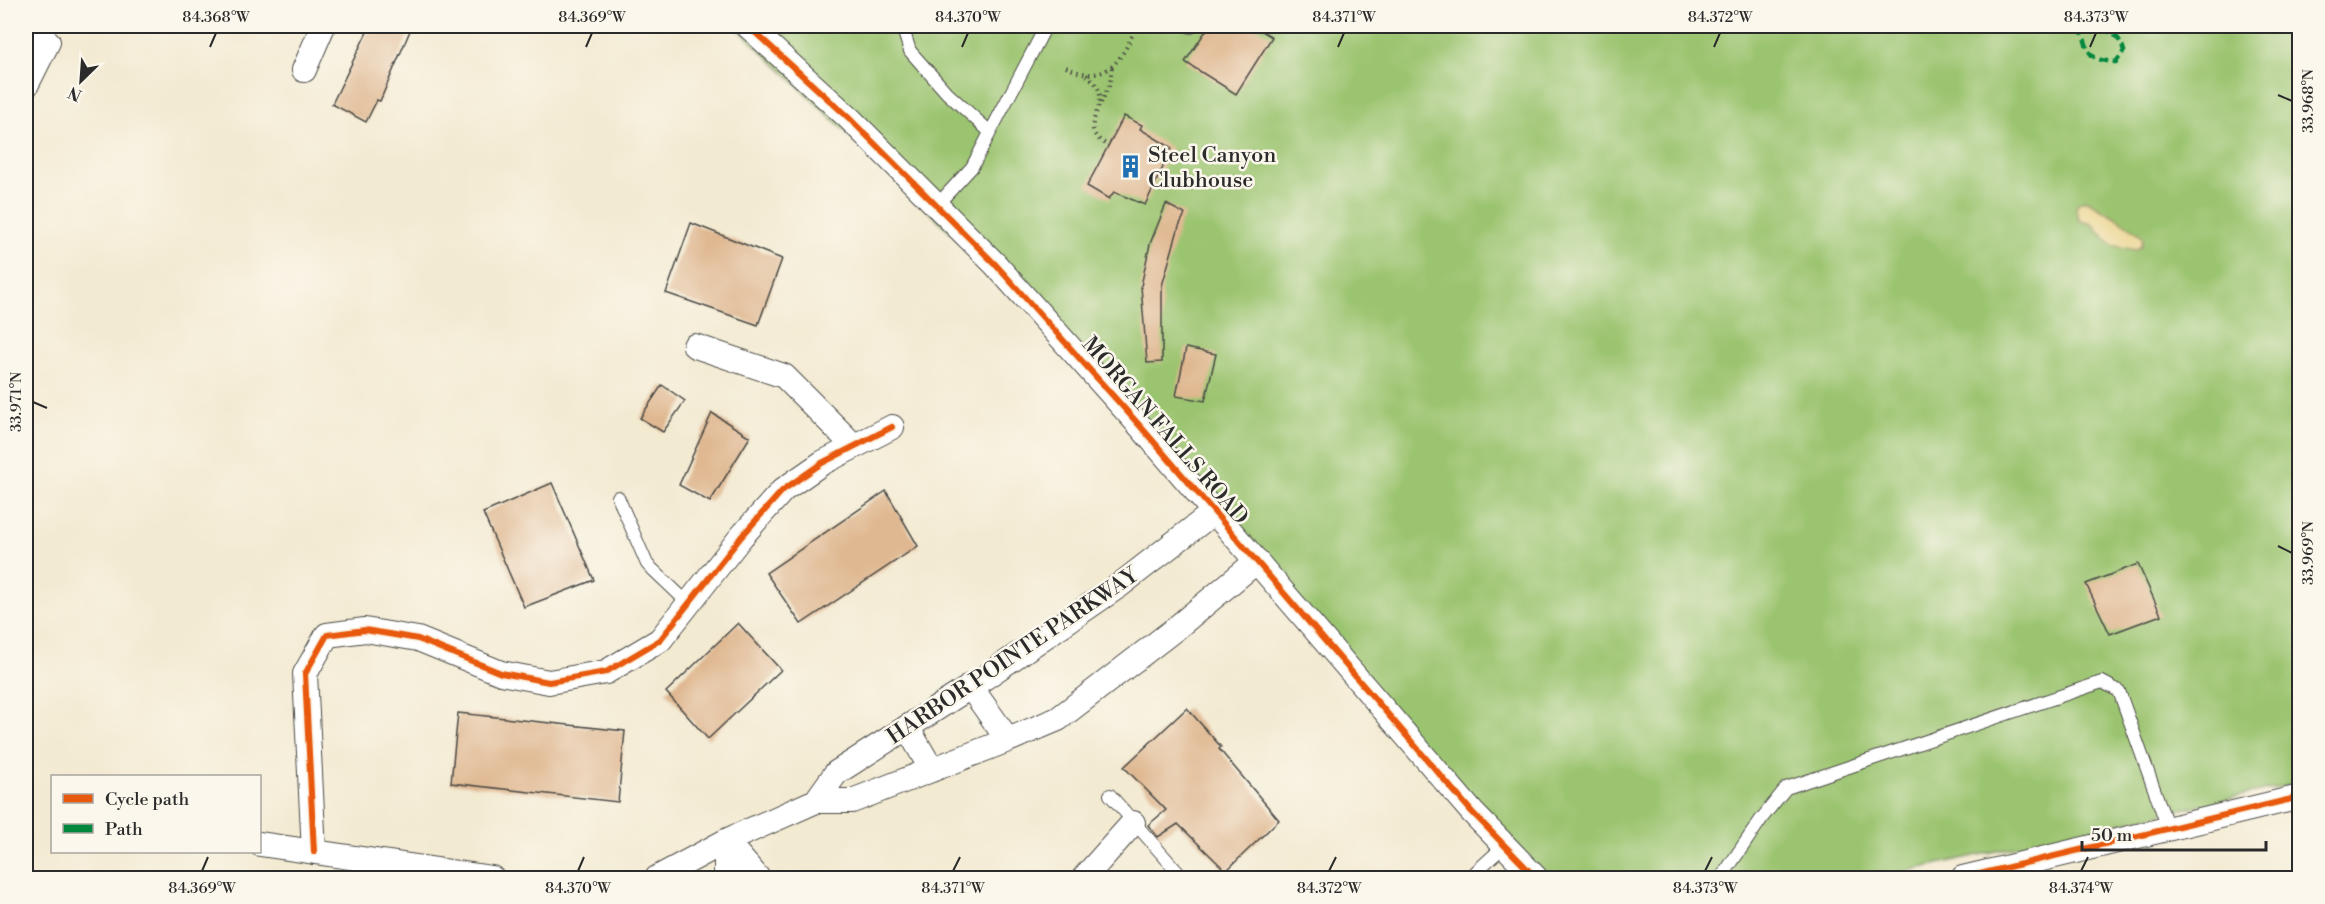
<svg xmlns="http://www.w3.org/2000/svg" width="2325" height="904" viewBox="0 0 2325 904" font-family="'Libre Bodoni',serif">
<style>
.green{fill:#9bc470;stroke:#63784e;stroke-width:1.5}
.sand{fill:#eeda9e;stroke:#8c8264;stroke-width:1.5}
.building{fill:#dfb790}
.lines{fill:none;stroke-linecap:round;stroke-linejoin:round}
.lane-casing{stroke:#494844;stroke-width:14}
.street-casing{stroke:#494844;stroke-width:26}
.path{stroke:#494844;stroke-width:4;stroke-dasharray:1.5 4.5;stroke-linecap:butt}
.lane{stroke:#fff;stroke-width:12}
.street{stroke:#fff;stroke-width:24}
.quiet{stroke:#00873e;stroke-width:4.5;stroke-dasharray:9 4.5;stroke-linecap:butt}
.cycleway-casing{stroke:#fbf7ec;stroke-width:10}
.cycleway{stroke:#e8590c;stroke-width:6}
.ticks{fill:none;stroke:#2b2b2b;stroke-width:2}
.labels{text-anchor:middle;stroke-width:5;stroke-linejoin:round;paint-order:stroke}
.poi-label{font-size:22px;fill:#2b2b2b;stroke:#fbf7ec;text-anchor:start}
.street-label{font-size:22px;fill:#2b2b2b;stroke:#fbf7ec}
.neatline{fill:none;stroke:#2b2b2b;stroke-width:2}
.ticks-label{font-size:15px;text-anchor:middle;fill:#2b2b2b}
</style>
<rect width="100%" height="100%" fill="#fbf7ec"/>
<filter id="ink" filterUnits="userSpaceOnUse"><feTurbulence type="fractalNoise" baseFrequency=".0167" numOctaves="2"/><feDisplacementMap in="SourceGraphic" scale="12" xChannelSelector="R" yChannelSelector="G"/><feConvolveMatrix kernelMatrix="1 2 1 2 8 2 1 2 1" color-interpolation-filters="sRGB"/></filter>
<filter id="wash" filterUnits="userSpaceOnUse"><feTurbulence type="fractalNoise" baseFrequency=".008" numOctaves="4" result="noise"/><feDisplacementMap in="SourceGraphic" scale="24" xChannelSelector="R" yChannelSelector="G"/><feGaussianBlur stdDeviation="1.35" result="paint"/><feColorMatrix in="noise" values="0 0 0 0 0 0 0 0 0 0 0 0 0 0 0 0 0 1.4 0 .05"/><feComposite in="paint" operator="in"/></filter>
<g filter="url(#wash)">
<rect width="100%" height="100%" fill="#f3ead2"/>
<path class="green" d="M735,26H2299V783L1876,878H1532L1098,373Z"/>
<path class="sand" d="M2085,200C2096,205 2139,230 2143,239L2141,246L2135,250L2112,245L2092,224L2080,221L2076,209L2078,203Z"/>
<g id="blocks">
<path class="building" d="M370,26H412L380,101L377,100L366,122L332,104Z
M1209,26H1254L1272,37L1236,94L1185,62Z
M1124,116L1142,125L1140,129L1172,148L1145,205L1114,192L1109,199L1087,186Z
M1166,204L1185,214L1179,226L1162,286V362L1147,363L1141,286L1150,244Z
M691,223L782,259L758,325L666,293Z
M1186,348L1216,354L1205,401L1176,396Z
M662,385L685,401L663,432L640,418Z
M712,413L750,437L710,502L679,485Z
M552,483L594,580L524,607L483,513Z
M886,491L918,546L801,624L766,573Z
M2138,564L2161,615L2110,634L2086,584Z
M738,623L781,670L708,739L666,692Z
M1187,708L1221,747L1219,749L1279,820L1226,871L1178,824L1158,837L1148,825L1166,810L1124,767Z
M458,713L625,731L618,802L451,783Z"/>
</g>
</g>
<g filter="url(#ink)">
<use href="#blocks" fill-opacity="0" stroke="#494844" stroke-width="1.5"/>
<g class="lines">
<defs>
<path id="lane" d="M902,26L910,51L947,93L990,132
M1189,26L1191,27
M937,205L972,167L1046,26
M618,497L647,564L688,603
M1110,795L1183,878
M1469,878L1504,846
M1721,878L1762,818L1786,788L2102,682L2119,691L2168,828"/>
<path id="street" d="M748,26L850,119L995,264L1141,427L1472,812L1536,878
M26,30L48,42L26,86
M304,70L323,26
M695,346L784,376L854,446
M970,686L1008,740
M907,727L932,770
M816,801L836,773L984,678L1120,585L1214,512
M726,841L758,878
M260,844L492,878
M314,852L305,674L327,635L365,630L418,639L501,673L549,682L606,672L660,640L741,537L783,490L822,463L892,427
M657,878L726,841L816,801H852L1008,740L1058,719L1175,629L1257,561
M726,878V841
M1084,878L1133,823
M1963,878L2300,797"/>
</defs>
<use href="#lane" class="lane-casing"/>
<use href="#street" class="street-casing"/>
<path class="path" d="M1066,67C1103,85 1118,66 1133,34
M1086,75C1124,102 1068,125 1108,145
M1101,103L1110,84L1112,67"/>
<use href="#lane" class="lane"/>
<use href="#street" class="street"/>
<path class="quiet" d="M2080,26C2090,51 2084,60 2116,62L2124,51C2120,36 2110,30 2095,26"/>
<defs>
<path id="cycleway" d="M748,26L850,119L995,264L1141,427L1472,812L1536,878
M314,852L305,674L327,635L365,630L418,639L501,673L549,682L606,672L660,640L741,537L783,490L822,463L892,427
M1963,878L2300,797"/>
</defs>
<use href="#cycleway" class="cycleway-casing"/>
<use href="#cycleway" class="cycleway"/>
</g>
</g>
<path class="ticks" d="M210,47L216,33M586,47L592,33M962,47L968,33M1338,47L1344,33M1714,47L1720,33M2090,47L2096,33M2278,95L2292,101M33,402L47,408M2278,546L2292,553M202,871L208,857M578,871L584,857M953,871L960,857M1329,871L1336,857M1705,871L1712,857M2081,871L2088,857"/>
<defs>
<symbol id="building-bare" viewBox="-9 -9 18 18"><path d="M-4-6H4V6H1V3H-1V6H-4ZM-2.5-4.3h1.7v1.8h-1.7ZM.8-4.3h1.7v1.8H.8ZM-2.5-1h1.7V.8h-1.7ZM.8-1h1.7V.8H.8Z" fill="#1f6fb2" stroke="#fbf7ec" stroke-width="2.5" paint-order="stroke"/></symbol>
</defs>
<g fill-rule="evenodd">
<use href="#building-bare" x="1114" y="150" width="33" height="33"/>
</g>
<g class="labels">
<g class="poi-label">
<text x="1148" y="162">Steel Canyon<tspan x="1148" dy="25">Clubhouse</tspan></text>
</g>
<g class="street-label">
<text transform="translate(1166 430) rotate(49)" y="8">MORGAN FALLS ROAD</text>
<text transform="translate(1012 655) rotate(-34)" y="8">HARBOR POINTE PARKWAY</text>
</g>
</g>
<rect width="2325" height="904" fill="none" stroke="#fbf7ec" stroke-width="66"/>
<rect x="51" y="775" width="210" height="78" fill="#fbf7ec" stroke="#a8a59f" stroke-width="1.5"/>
<rect x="63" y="794" width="30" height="9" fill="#e8590c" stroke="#a8a59f" stroke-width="1.5"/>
<text x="105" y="805" font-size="18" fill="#2b2b2b">Cycle path</text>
<rect x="63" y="824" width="30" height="9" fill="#00873e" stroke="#a8a59f" stroke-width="1.5"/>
<text x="105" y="835" font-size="18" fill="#2b2b2b">Path</text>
<g transform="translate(81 81) rotate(205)" stroke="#fbf7ec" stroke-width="4.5" paint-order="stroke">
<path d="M0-4.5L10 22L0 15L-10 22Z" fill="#2b2b2b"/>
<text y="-9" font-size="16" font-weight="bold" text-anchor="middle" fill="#2b2b2b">N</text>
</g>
<path d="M2082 841v9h184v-9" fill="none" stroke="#2b2b2b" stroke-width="3"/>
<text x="2091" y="841" font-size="18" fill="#2b2b2b" stroke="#fbf7ec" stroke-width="4.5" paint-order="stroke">50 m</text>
<rect x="33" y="33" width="2259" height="838" class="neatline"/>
<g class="ticks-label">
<text x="216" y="22">84.368°W</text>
<text x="592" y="22">84.369°W</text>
<text x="968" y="22">84.370°W</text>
<text x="1344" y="22">84.371°W</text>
<text x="1720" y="22">84.372°W</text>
<text x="2096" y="22">84.373°W</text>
<text transform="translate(2308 101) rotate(-90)" y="5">33.968°N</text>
<text transform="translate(16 402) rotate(-90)" y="5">33.971°N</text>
<text transform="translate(2308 553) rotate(-90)" y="5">33.969°N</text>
<text x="202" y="893">84.369°W</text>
<text x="578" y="893">84.370°W</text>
<text x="953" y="893">84.371°W</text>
<text x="1329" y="893">84.372°W</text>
<text x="1705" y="893">84.373°W</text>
<text x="2081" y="893">84.374°W</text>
</g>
</svg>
